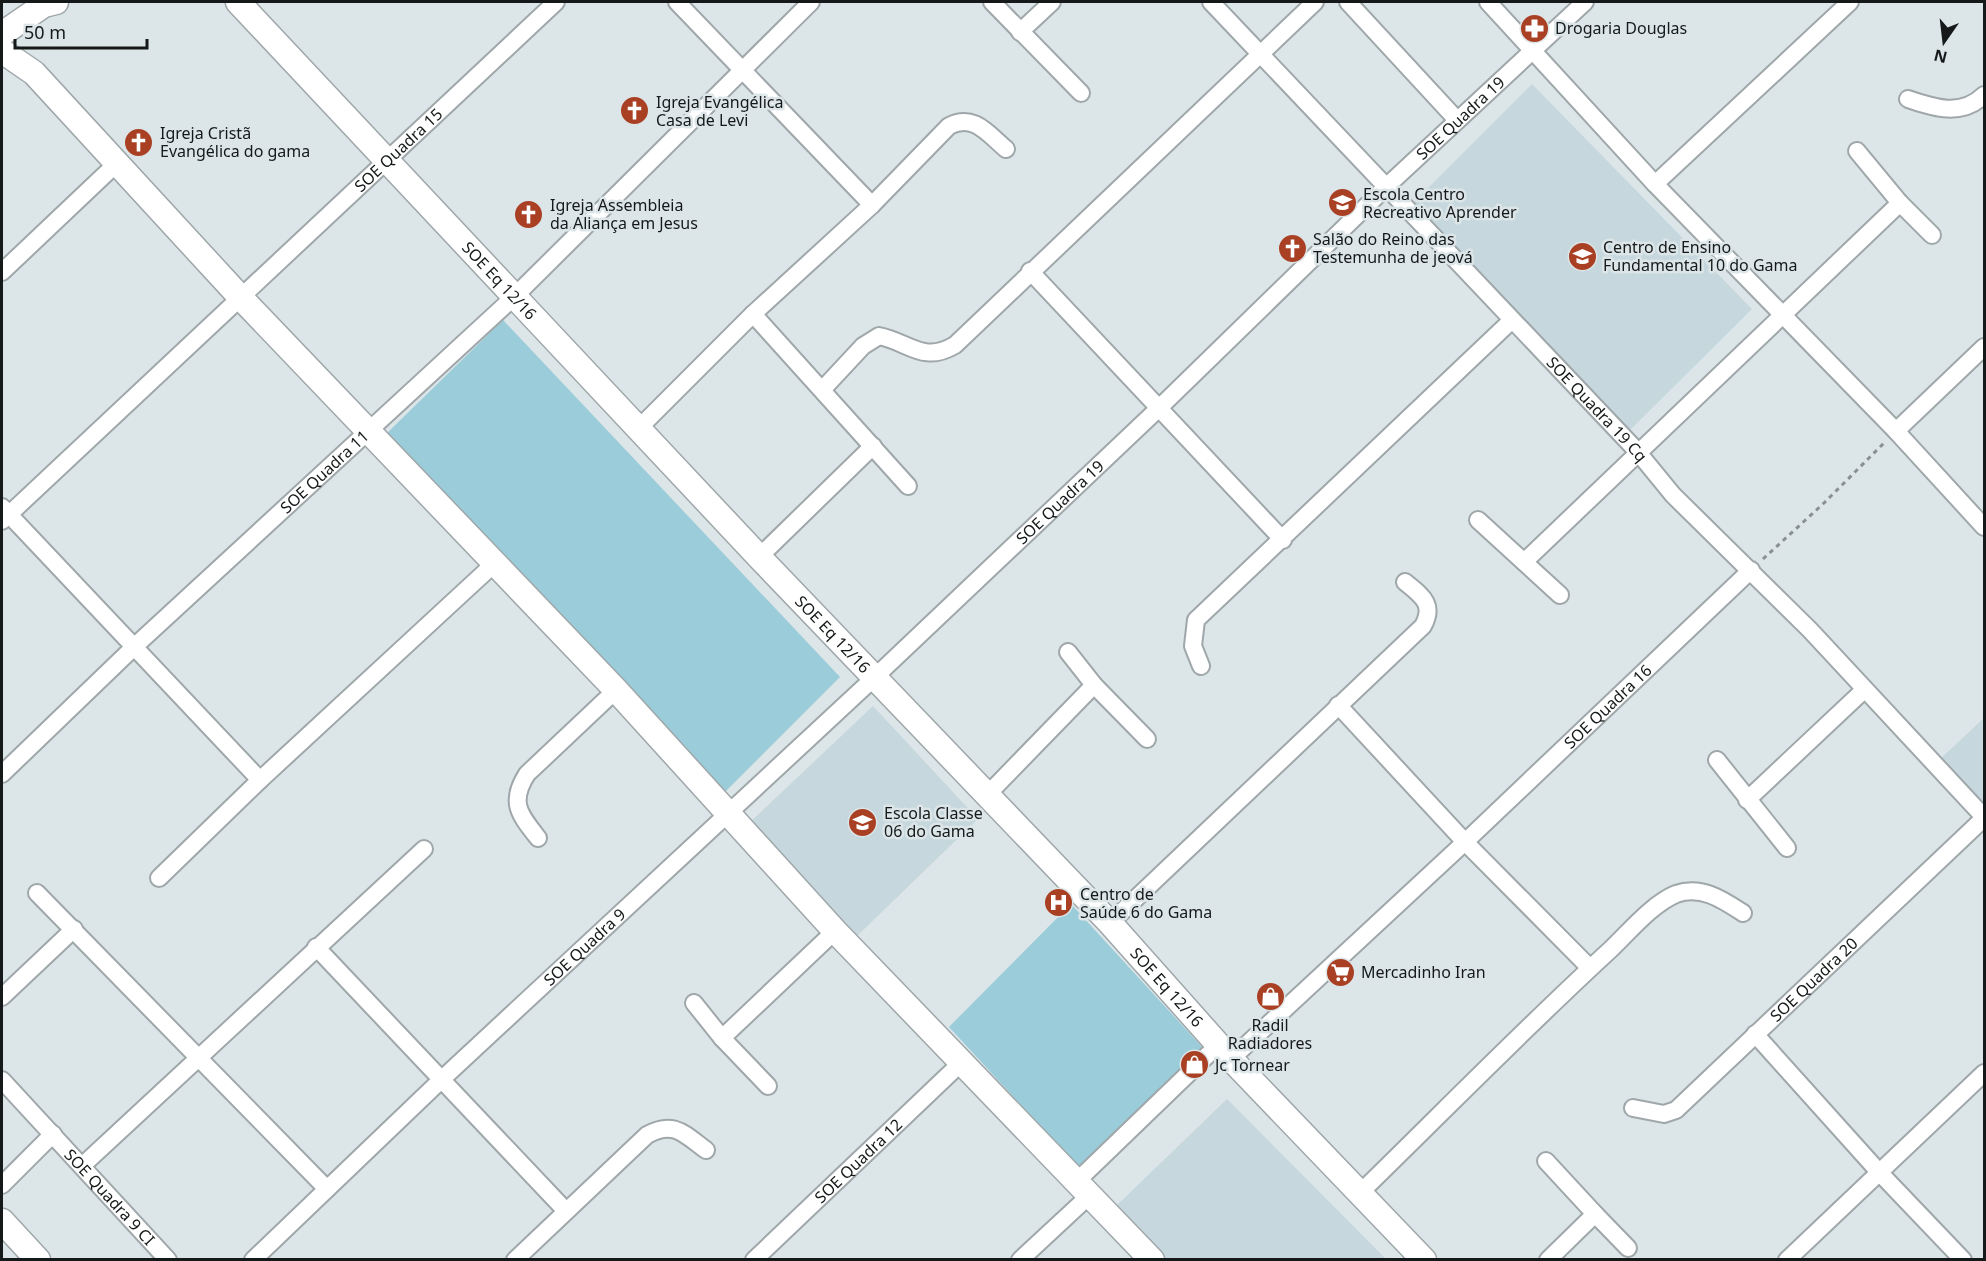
<svg xmlns="http://www.w3.org/2000/svg" width="1986" height="1261" viewBox="0 0 1986 1261" font-family="'Noto Sans',sans-serif">
<style>
.built{fill:#c6d8dd}
.green{fill:#9accd9}
.lines{fill:none;stroke-linecap:round;stroke-linejoin:round}
.street-casing{stroke:#9fa7aa;stroke-width:20}
.secondary-casing{stroke:#9fa7aa;stroke-width:27}
.path{stroke:#8a9092;stroke-width:3;stroke-dasharray:4.5 4.5;stroke-linecap:butt}
.street{stroke:#fff;stroke-width:16}
.secondary{stroke:#fff;stroke-width:24}
.labels{text-anchor:middle;stroke-width:5;stroke-linejoin:round;paint-order:stroke}
.poi-label{font-size:16px;fill:#151919;stroke:#dce5e8;text-anchor:start}
.street-label{font-size:16px;fill:#151919;stroke:#dce5e8}
</style>
<rect width="100%" height="100%" fill="#dce5e8"/>
<path class="built" d="M1532,84L1752,309L1630,430L1413,203Z
M873,706L978,819L856,937L747,825Z
M1984,718V809L1939,760Z
M1227,1099L1386,1259H1161L1113,1209Z"/>
<path class="green" d="M503,320L840,677L725,792L385,435Z
M1071,904L1203,1048L1079,1168L949,1027Z"/>
<g class="lines">
<defs>
<g id="street">
<path d="M677,2L872,205"/>
<path d="M992,2L1081,93"/>
<path id="s1" d="M1211,2L1637,451L1673,495L1810,630L1984,817"/>
<path d="M1348,2L1457,120"/>
<path d="M1488,2L1655,184L1896,431L1984,527"/>
<path d="M1020,32L1052,2"/>
<path d="M1908,99C1934,108 1962,117 1984,95"/>
<path d="M1857,151L1900,203L1932,235"/>
<path d="M1655,184L1850,2"/>
<path d="M1030,271L1283,540"/>
<path d="M2,272L116,164"/>
<path d="M753,314L908,486"/>
<path d="M822,390L863,346L879,336C909,342 923,364 955,345L1315,2"/>
<path d="M638,429L753,314L872,205L949,126C974,113 988,134 1006,149"/>
<path d="M1896,431L1984,347"/>
<path d="M2,507L260,780"/>
<path d="M1478,520L1560,595"/>
<path id="s2" d="M2,521L556,2"/>
<path d="M759,557L873,446"/>
<path d="M1524,562L1900,203"/>
<path d="M1068,652L1094,685"/>
<path d="M1201,666L1193,646L1196,620L1512,320"/>
<path d="M1338,705L1465,842L1590,968"/>
<path d="M1717,760L1787,848"/>
<path id="s3" d="M2,774L135,646L515,296L811,2"/>
<path d="M988,794L1094,685L1147,739"/>
<path d="M1747,800L1864,690"/>
<path d="M538,838C519,814 509,802 527,774L616,690"/>
<path d="M159,878L260,780L495,563"/>
<path d="M37,893L327,1189"/>
<path d="M1110,923L1423,626C1435,604 1422,596 1405,582"/>
<path d="M316,947L566,1211"/>
<path d="M2,997L74,929"/>
<path d="M694,1003L722,1038L768,1086"/>
<path d="M1755,1034L1879,1172L1963,1260"/>
<path d="M722,1038L835,931"/>
<path id="s4" d="M1231,1059L1465,842L1751,570"/>
<path id="s5" d="M2,1080L168,1260"/>
<path id="s6" d="M1633,1108L1664,1114L1676,1110L1984,818"/>
<path d="M1546,1161L1595,1214"/>
<path d="M83,1165L424,849"/>
<path d="M1076,1182L1218,1045"/>
<path d="M2,1185L53,1134"/>
<path d="M1361,1192C1444,1111 1525,1028 1610,950C1629,932 1652,904 1676,894C1702,885 1723,900 1743,913"/>
<path id="s7" d="M253,1260L441,1080L875,677L1158,409L1387,186L1585,2"/>
<path d="M515,1260L647,1135C674,1120 684,1134 706,1150"/>
<path id="s8" d="M754,1260L963,1061"/>
<path d="M1020,1260L1090,1195"/>
<path d="M1548,1260L1595,1214L1628,1248"/>
<path d="M1787,1260L1984,1073"/>
</g>
<g id="secondary">
<path id="s9" d="M238,2L759,557L1110,923L1231,1059L1424,1260"/>
<path d="M2,34L44,5L56,2"/>
<path d="M2,51L34,73L241,298L616,690L835,931L1152,1260"/>
<path d="M2,1221L38,1260"/>
</g>
</defs>
<use href="#street" class="street-casing"/>
<use href="#secondary" class="secondary-casing"/>
<path class="path" d="M1763,559L1824,503L1884,443"/>
<use href="#street" class="street"/>
<use href="#secondary" class="secondary"/>
</g>
<defs>
<symbol id="pharmacy-disc" viewBox="-11 -11 22 22"><circle r="9.5" fill="#a94024" stroke="#dce5e8"/><path d="M-2-6h4v4h4v4h-4v4h-4v-4h-4v-4h4Z" fill="#fff"/></symbol>
<symbol id="church-disc" viewBox="-11 -11 22 22"><circle r="9.5" fill="#a94024" stroke="#dce5e8"/><path d="M-1.2-6h2.4v3.5h3.3v2.4h-3.3V6h-2.4V-.1h-3.3v-2.4h3.3Z" fill="#fff"/></symbol>
<symbol id="school-disc" viewBox="-11 -11 22 22"><circle r="9.5" fill="#a94024" stroke="#dce5e8"/><path d="M0-5L7-2L0 1L-7-2ZM-4 1L0 2.5L4 1V4Q0 6-4 4Z" fill="#fff"/></symbol>
<symbol id="hospital-disc" viewBox="-11 -11 22 22"><circle r="9.5" fill="#a94024" stroke="#dce5e8"/><path d="M-5-5h3v3.5h4V-5h3V5h-3V1.5h-4V5h-3Z" fill="#fff"/></symbol>
<symbol id="supermarket-disc" viewBox="-11 -11 22 22"><circle r="9.5" fill="#a94024" stroke="#dce5e8"/><path d="M-6-5.5h2.5l.6 2H6L4.5 2H-2.5L-4.4-4H-6ZM-1.5 3.2a1.3 1.3 0 1 0 .1 0ZM3 3.2a1.3 1.3 0 1 0 .1 0Z" fill="#fff"/></symbol>
<symbol id="shop-disc" viewBox="-11 -11 22 22"><circle r="9.5" fill="#a94024" stroke="#dce5e8"/><path d="M-5-2.5h2.3a2.7 3.5 0 0 1 5.4 0H5L5.5 6h-11ZM-1.5-2.5h3a1.5 2.3 0 0 0-3 0Z" fill="#fff"/></symbol>
</defs>
<g fill-rule="evenodd">
<use href="#pharmacy-disc" x="1518" y="12" width="33" height="33"/>
<use href="#church-disc" x="618" y="94" width="33" height="33"/>
<use href="#church-disc" x="122" y="126" width="33" height="33"/>
<use href="#school-disc" x="1326" y="186" width="33" height="33"/>
<use href="#church-disc" x="512" y="198" width="33" height="33"/>
<use href="#church-disc" x="1276" y="232" width="33" height="33"/>
<use href="#school-disc" x="1566" y="240" width="33" height="33"/>
<use href="#school-disc" x="846" y="806" width="33" height="33"/>
<use href="#hospital-disc" x="1042" y="886" width="33" height="33"/>
<use href="#supermarket-disc" x="1324" y="956" width="33" height="33"/>
<use href="#shop-disc" x="1254" y="980" width="33" height="33"/>
<use href="#shop-disc" x="1178" y="1048" width="33" height="33"/>
</g>
<g class="labels">
<g class="poi-label">
<text x="1555" y="34">Drogaria Douglas</text>
<text x="656" y="108">Igreja Evangélica<tspan x="656" dy="18">Casa de Levi</tspan></text>
<text x="160" y="139">Igreja Cristã<tspan x="160" dy="18">Evangélica do gama</tspan></text>
<text x="1363" y="200">Escola Centro<tspan x="1363" dy="18">Recreativo Aprender</tspan></text>
<text x="550" y="211">Igreja Assembleia<tspan x="550" dy="18">da Aliança em Jesus</tspan></text>
<text x="1313" y="245">Salão do Reino das<tspan x="1313" dy="18">Testemunha de jeová</tspan></text>
<text x="1603" y="253">Centro de Ensino<tspan x="1603" dy="18">Fundamental 10 do Gama</tspan></text>
<text x="884" y="819">Escola Classe<tspan x="884" dy="18">06 do Gama</tspan></text>
<text x="1080" y="900">Centro de<tspan x="1080" dy="18">Saúde 6 do Gama</tspan></text>
<text x="1361" y="978">Mercadinho Iran</text>
<text x="1270" y="1031" text-anchor="middle">Radil<tspan x="1270" dy="18">Radiadores</tspan></text>
<text x="1215" y="1071">Jc Tornear</text>
</g>
<g class="street-label">
<text dy="6" stroke="none"><textPath href="#s7" startOffset="1662">SOE Quadra 19</textPath></text>
<text dy="6" stroke="none"><textPath href="#s2" startOffset="543">SOE Quadra 15</textPath></text>
<text dy="6" stroke="none"><textPath href="#s9" startOffset="382">SOE Eq 12/16</textPath></text>
<text dy="6" stroke="none"><textPath href="#s1" startOffset="561">SOE Quadra 19 Cq</textPath></text>
<text dy="6" stroke="none"><textPath href="#s3" startOffset="442">SOE Quadra 11</textPath></text>
<text dy="6" stroke="none"><textPath href="#s7" startOffset="1107">SOE Quadra 19</textPath></text>
<text dy="6" stroke="none"><textPath href="#s9" startOffset="868">SOE Eq 12/16</textPath></text>
<text dy="6" stroke="none"><textPath href="#s4" startOffset="516">SOE Quadra 16</textPath></text>
<text dy="6" stroke="none"><textPath href="#s7" startOffset="456">SOE Quadra 9</textPath></text>
<text dy="6" stroke="none"><textPath href="#s6" startOffset="234">SOE Quadra 20</textPath></text>
<text dy="6" stroke="none"><textPath href="#s9" startOffset="1354">SOE Eq 12/16</textPath></text>
<text dy="6" stroke="none"><textPath href="#s8" startOffset="144">SOE Quadra 12</textPath></text>
<text dy="6" stroke="none"><textPath href="#s5" startOffset="159">SOE Quadra 9 CI</textPath></text>
</g>
</g>
<rect width="1986" height="1261" fill="none" stroke="#151919" stroke-width="6"/>
<g transform="translate(1944 42) rotate(194)" stroke="#dce5e8" stroke-width="4.5" paint-order="stroke">
<path d="M0-4.5L10 22L0 15L-10 22Z" fill="#151919"/>
<text y="-9" font-size="16" font-weight="bold" text-anchor="middle" fill="#151919">N</text>
</g>
<path d="M15 39v9h132v-9" fill="none" stroke="#151919" stroke-width="3"/>
<text x="24" y="39" font-size="18" fill="#151919" stroke="#dce5e8" stroke-width="4.5" paint-order="stroke">50 m</text>
</svg>
